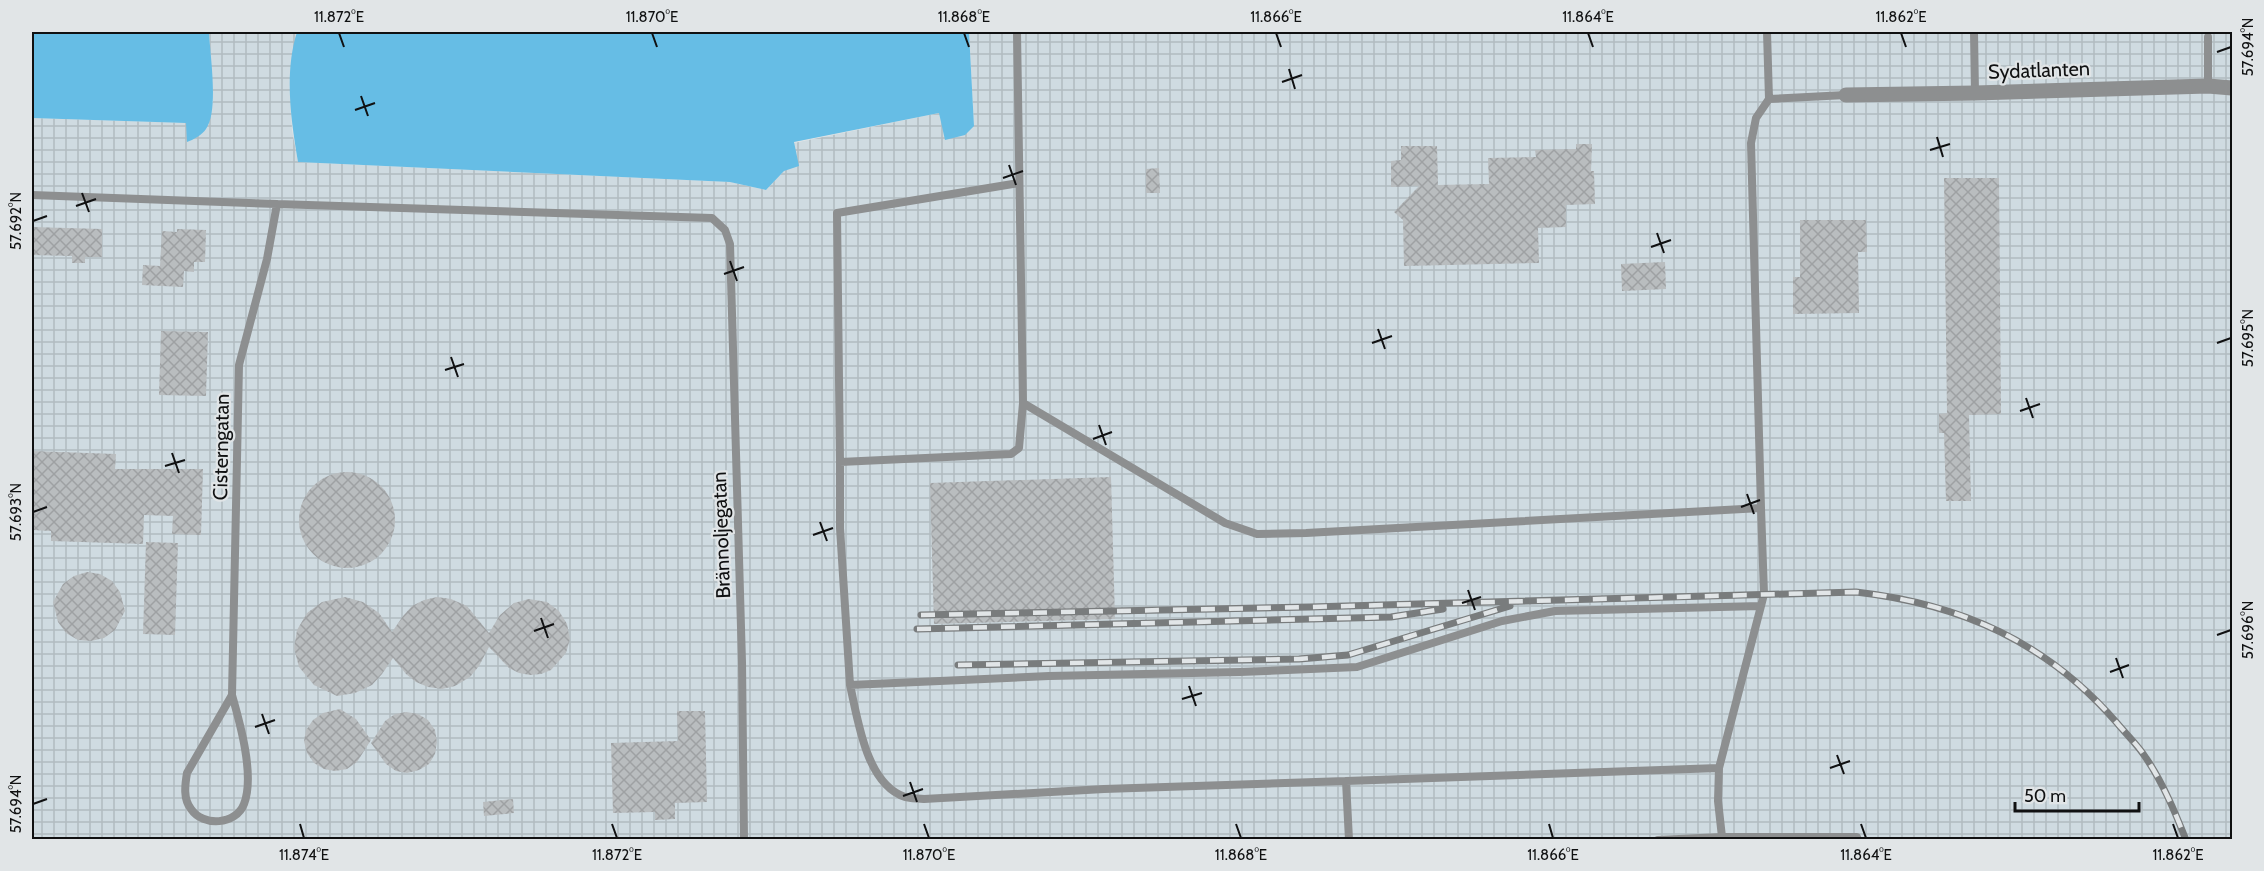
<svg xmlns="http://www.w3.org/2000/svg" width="2264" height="871" viewBox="0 0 2264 871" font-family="Cabin,sans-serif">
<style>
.industrial{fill:url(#industrial-grid)}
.water{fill:#66bde5}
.building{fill:url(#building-cross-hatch)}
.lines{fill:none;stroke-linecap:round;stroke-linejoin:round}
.lane{stroke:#8d8f90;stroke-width:8}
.street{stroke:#8d8f90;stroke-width:15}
.rail-casing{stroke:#797c7d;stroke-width:7}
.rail{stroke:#e1e5e7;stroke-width:4.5;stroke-dasharray:14;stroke-linecap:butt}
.ticks{fill:none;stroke:#101112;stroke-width:2}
.labels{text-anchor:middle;stroke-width:4.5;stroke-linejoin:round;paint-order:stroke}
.street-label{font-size:20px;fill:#101112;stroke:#e1e5e7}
.neatline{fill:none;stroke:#101112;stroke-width:2}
.ticks-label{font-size:15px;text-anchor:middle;fill:#101112}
</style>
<defs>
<pattern id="industrial-grid" width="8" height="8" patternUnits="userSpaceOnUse" patternTransform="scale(1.5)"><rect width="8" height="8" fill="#cfdbe1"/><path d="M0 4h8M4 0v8" fill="none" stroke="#b1bbc0"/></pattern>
<pattern id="building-cross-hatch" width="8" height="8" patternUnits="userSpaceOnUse" patternTransform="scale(1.5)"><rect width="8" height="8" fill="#b9bdbf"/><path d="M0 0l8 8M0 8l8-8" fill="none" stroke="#9ea1a3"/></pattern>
</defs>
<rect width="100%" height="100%" fill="#e1e5e7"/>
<path class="industrial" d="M209,32H297L290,75L292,130L298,162L731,182L766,190L784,171L794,143L939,113L974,126L969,32H2232V839L32,840V118L187,123L213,102Z"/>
<path class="water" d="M32,32H209C210,55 219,111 206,129C202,135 193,140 187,142L186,123L32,118Z
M297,32H969L974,126L965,135L945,140L939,113L794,142L799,166L784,171L766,190L730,182L298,162C291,120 284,73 297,32Z"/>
<path class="building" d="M1576,144H1592L1591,171H1594L1595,204L1566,205V227L1538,228L1539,263L1404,266L1403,220L1394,212L1419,186L1391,187V161L1401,160V146H1437L1438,185L1489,184L1488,158L1536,157L1535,150L1576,149Z
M1159,168L1160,193H1146V169Z
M1944,178H1999L2001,414L1969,415L1971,501H1946L1944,433H1939V414L1947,413Z
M1800,220H1866L1867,252H1858L1859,313L1793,314V277H1800Z
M32,227L102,229V257H85V263H72V256L32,255Z
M177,229L206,230L205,262H194V272L184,271L183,287L142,285L143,265L160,266L162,231L177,232Z
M1665,262L1666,289L1622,291L1621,264Z
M161,331L208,332L206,396L159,395Z
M32,451L116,454L115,469H203L201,535L172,534L173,516L144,515L143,544L51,541V531L32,530Z
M299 520a48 48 0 1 1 96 0a48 48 0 1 1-96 0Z
M1111,477L1115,619L934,624L930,483Z
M146,542L178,543L175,635L143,634Z
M87,572L100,574L112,581L120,592L125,611L115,630L104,638L91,641L78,640L66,633L58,622L53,602L63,584L74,576Z
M437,597L451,599L467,606L489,633L500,615L514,603L529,599L547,602L559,611L567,624L570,639L566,653L551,670L541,674L530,675L519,673L509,668L489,647L479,666L470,677L455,686L442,689L428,687L416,682L406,674L393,658L382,674L372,685L355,693L337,696L314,685L299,667L294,648L297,630L307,613L322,602L345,597L363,602L379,613L392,632L403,616L412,606L424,600Z
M340,709L356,719L371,740L357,762L347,769L335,771L324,769L314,763L307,753L304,741L306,730L313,720L323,713Z
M677,711H705L707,802L675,803V819L655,820V812L613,813L611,743L678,741Z
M406,712L418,714L428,720L435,730L437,742L435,754L429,764L419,770L407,773L396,771L386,764L371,743L385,721L395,714Z
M513,799L514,813L484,816L483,802Z"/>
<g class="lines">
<path class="lane" d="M1017,32L1023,403L1225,523L1257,534L1306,533L1761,508L1751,143L1756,118L1769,99L1846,95
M1767,32L1769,99
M1974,32L1975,93
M2208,37V86
M32,195L277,204
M1023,403L1019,448L1011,454L840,462V528L850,685L1049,676L1240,672L1357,667L1502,621L1555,611L1761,606L1764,594L1761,508
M840,462L837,213L1019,183
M1761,606L1719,768L1718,801L1722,837H1857L1858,840
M850,685C858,720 866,784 905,797C911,799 918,798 924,799L1104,789L1346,781
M232,695C240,723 255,776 244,804C236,825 203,827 191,809C183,799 185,785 187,773L232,695L239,365L267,259L277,204L712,218L725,230L730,244L742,662L744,840
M1349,840L1346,781L1719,768
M1658,840L1722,837"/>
<path class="street" d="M1846,95L1975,93L2208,86L2232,88"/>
<defs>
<path id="rail" d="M921,615L1310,607L1856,592C1961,604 2047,642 2117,723C2126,734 2138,745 2146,758C2163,783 2175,812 2186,840
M917,629L1391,617L1443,609
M958,665L1299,659L1348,655L1510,606"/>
</defs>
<use href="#rail" class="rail-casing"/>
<use href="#rail" class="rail"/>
</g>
<path class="ticks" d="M339,33L344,47M652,33L657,47M964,33L969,47M1276,33L1281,47M1588,33L1593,47M1901,33L1906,47M2217,52L2231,47M1289,69L1295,89M1282,82L1302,75M361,96L368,116M355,110L375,103M1937,137L1943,157M1930,150L1950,144M1009,165L1016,185M1003,178L1023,171M82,193L89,212M76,206L96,199M33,221L47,216M1657,233L1664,253M1651,247L1671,240M730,261L737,281M724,274L744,267M1378,329L1385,349M1372,343L1392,336M2217,343L2231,338M451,357L458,377M445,370L464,364M2026,398L2033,418M2020,411L2040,404M1099,425L1106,445M1093,439L1112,432M172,453L179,473M165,466L185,460M1747,494L1754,514M1741,507L1760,500M33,512L47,507M820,522L827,541M813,535L833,528M1468,590L1475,610M1462,603L1481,597M541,618L548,638M534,631L554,624M2217,635L2231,630M2116,658L2123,678M2110,672L2129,665M1189,686L1196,706M1182,699L1202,693M262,714L269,734M255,727L275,720M1837,755L1844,774M1830,768L1850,761M910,782L917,802M903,796L923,789M33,804L47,799M300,824L304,838M612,824L617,838M924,824L929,838M1236,824L1241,838M1549,824L1553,838M1861,824L1866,838M2173,824L2178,838"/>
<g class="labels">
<g class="street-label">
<text transform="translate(2039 70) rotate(-2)" y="7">Sydatlanten</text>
<text transform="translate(221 447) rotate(-89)" y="7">Cisterngatan</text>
<text transform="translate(721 535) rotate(-92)" y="7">Brännoljegatan</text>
</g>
</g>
<rect width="2264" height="871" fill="none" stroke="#e1e5e7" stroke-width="66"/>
<path d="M2015 802v9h124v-9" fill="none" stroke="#101112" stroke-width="3"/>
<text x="2024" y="802" font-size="18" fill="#101112" stroke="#e1e5e7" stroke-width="4.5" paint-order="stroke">50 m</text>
<rect x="33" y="33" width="2198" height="805" class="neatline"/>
<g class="ticks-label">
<text x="339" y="22">11.872°E</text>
<text x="652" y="22">11.870°E</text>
<text x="964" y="22">11.868°E</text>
<text x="1276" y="22">11.866°E</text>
<text x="1588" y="22">11.864°E</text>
<text x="1901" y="22">11.862°E</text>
<text transform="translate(2248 47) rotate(-90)" y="5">57.694°N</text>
<text transform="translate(16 221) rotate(-90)" y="5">57.692°N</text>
<text transform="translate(2248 338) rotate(-90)" y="5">57.695°N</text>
<text transform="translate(16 512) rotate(-90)" y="5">57.693°N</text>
<text transform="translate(2248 630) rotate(-90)" y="5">57.696°N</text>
<text transform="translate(16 804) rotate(-90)" y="5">57.694°N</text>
<text x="304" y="860">11.874°E</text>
<text x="617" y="860">11.872°E</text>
<text x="929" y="860">11.870°E</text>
<text x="1241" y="860">11.868°E</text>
<text x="1553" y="860">11.866°E</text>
<text x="1866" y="860">11.864°E</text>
<text x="2178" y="860">11.862°E</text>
</g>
</svg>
